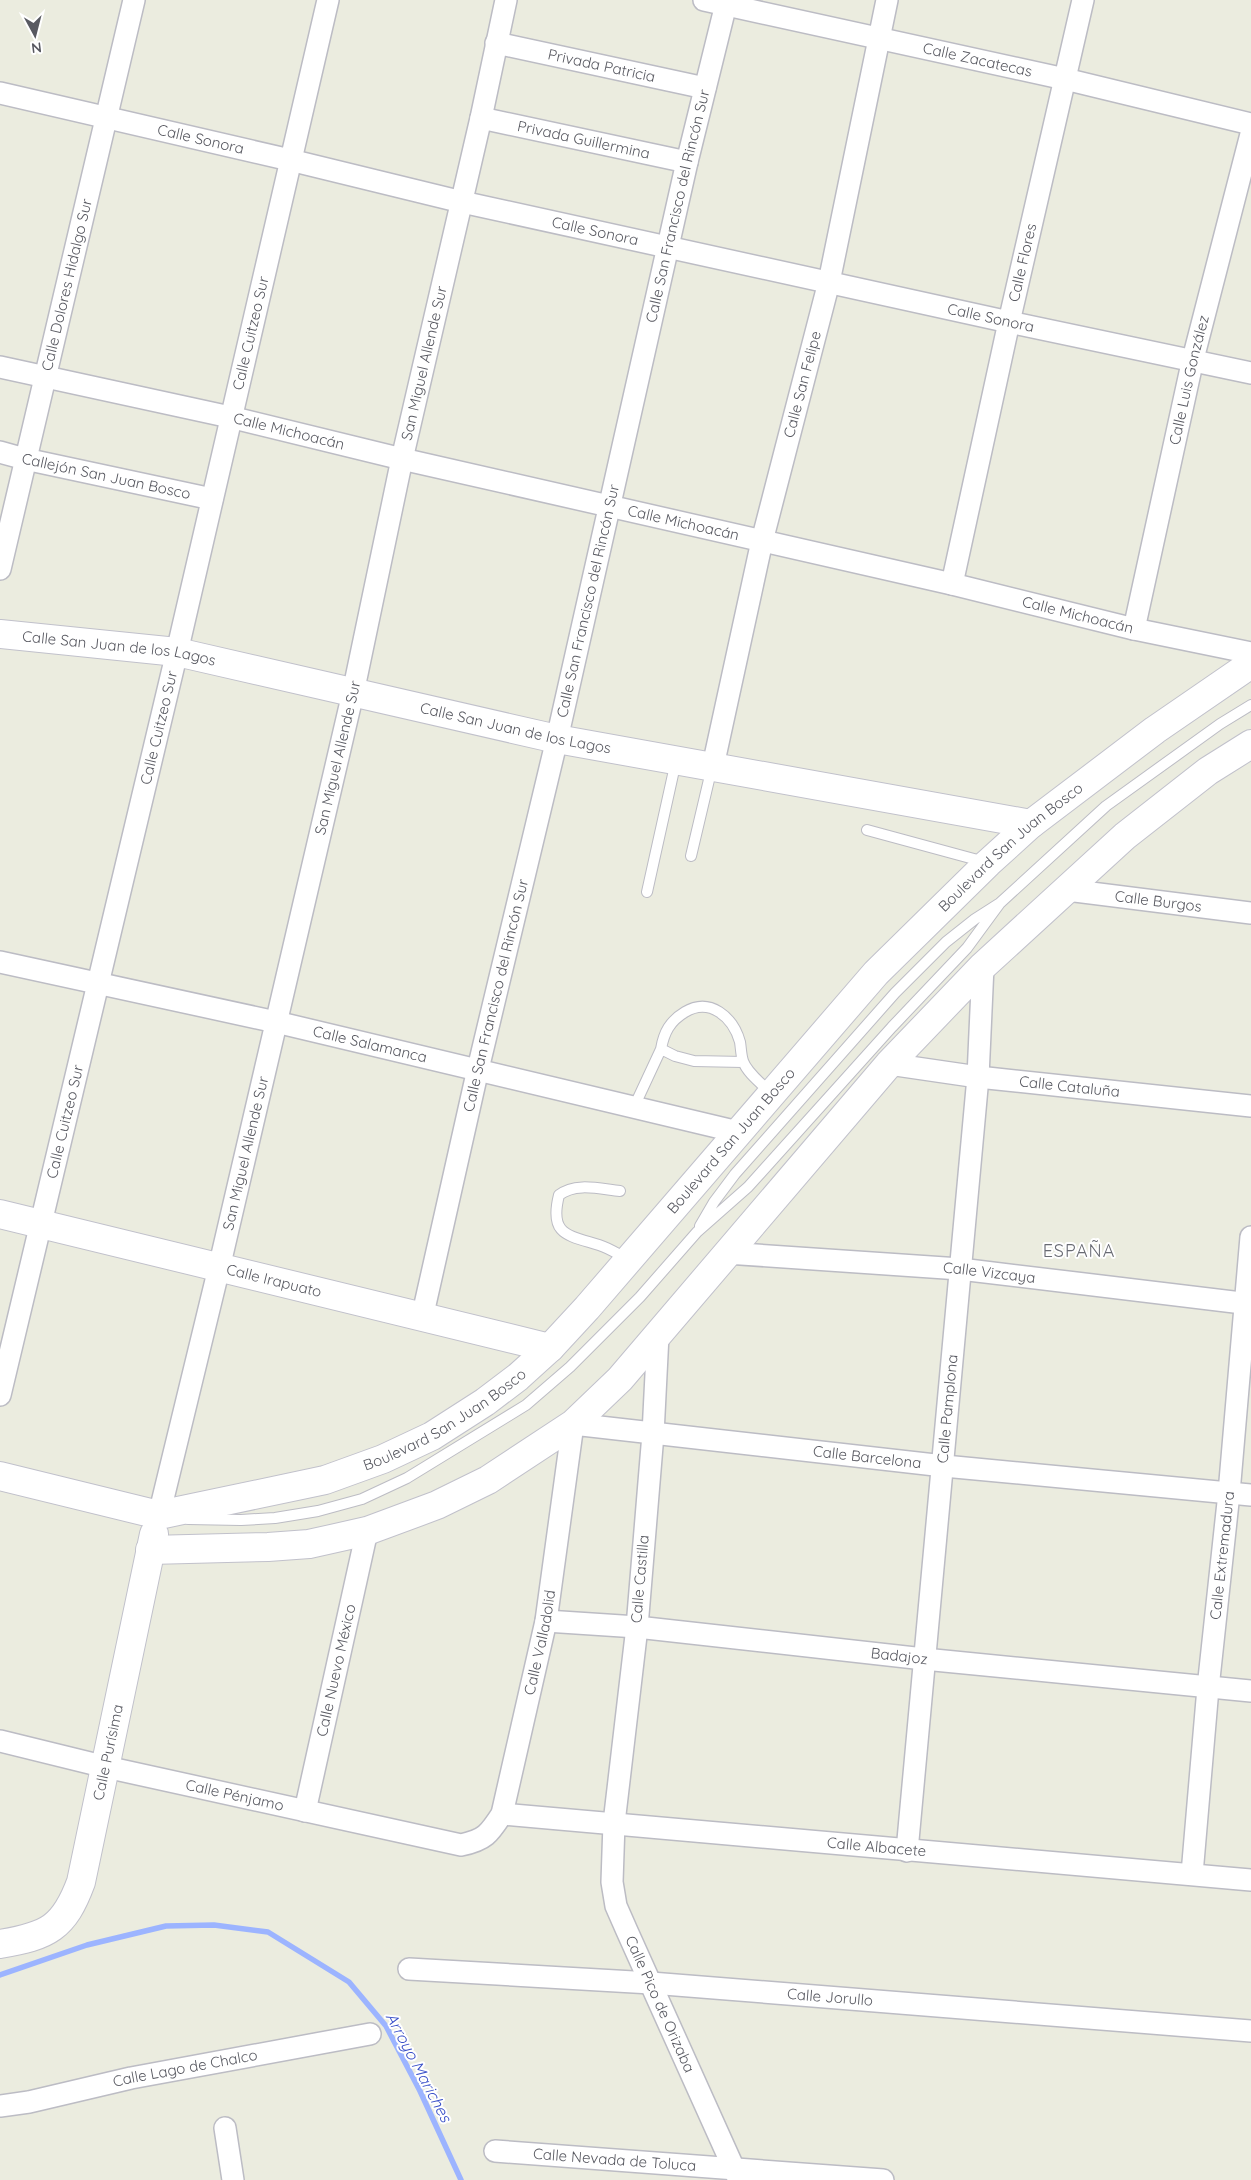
<svg xmlns="http://www.w3.org/2000/svg" width="1251" height="2180" viewBox="0 0 1251 2180" font-family="Quicksand,sans-serif">
<style>
.lines{fill:none;stroke-linecap:round;stroke-linejoin:round}
.stream{stroke:#9cb4ff;stroke-width:5.5}
.lane-casing{stroke:#bcbcc4;stroke-width:12}
.street-casing{stroke:#bcbcc4;stroke-width:24}
.secondary-casing{stroke:#c1c1cb;stroke-width:30}
.lane{stroke:#fff;stroke-width:10}
.street{stroke:#fff;stroke-width:21}
.secondary{stroke:#fff;stroke-width:28}
.labels{text-anchor:middle;stroke-width:4;stroke-linejoin:round;paint-order:stroke}
.street-label{font-size:15px;fill:#585961;stroke:#fff}
.water-label{font-size:16px;font-style:italic;fill:#3950c8;stroke:#fff}
.quarter-label{font-size:18px;letter-spacing:1px;fill:#696b73;stroke:#fff}
</style>
<rect width="100%" height="100%" fill="#ebecdf"/>
<g class="lines">
<path class="stream" d="M0,1975L87,1945L166,1926L214,1925L268,1932L349,1982L386,2026L420,2091L461,2180"/>
<defs>
<path id="lane" d="M867,830L985,862
M691,856L712,767
M647,892L676,761
M743,1062L694,1061L675,1056L661,1049C664,1032 670,1021 685,1012C710,997 733,1017 740,1042C741,1048 741,1055 743,1061C747,1073 762,1084 771,1093
M634,1107L661,1049
M620,1191C600,1189 576,1182 559,1195C549,1235 567,1235 599,1245C609,1248 618,1254 627,1259
M700,1226L714,1202L735,1174L895,993L946,942L975,919L1000,903L1106,806L1220,724L1251,705
M188,1519L241,1520L275,1518L318,1511L362,1499L407,1478L526,1405L570,1367L640,1297L697,1232L748,1187L892,1027L967,948L1000,903"/>
<g id="street">
<path id="s1" d="M704,0L1065,79L1251,124"/>
<path id="s2" d="M496,43L705,88"/>
<path id="s3" d="M0,93L290,160L462,202L1009,322L1251,373"/>
<path id="s4" d="M481,118L687,162"/>
<path id="s5" d="M0,367L230,417L402,459L952,584L1134,629L1251,653"/>
<path id="s6" d="M0,452L25,459L212,499"/>
<path id="s7" d="M0,569L134,0"/>
<path id="s8" d="M952,584L1009,322L1083,0"/>
<path id="s9" d="M1134,629L1193,359L1251,134"/>
<path id="s10" d="M713,766L762,541L829,282L887,0"/>
<path id="s11" d="M1067,890L1251,913"/>
<path id="s12" d="M0,962L276,1022L738,1132"/>
<path id="s13" d="M889,1064L978,1077L1251,1106"/>
<path id="s14" d="M726,1253L960,1269L1251,1304"/>
<path id="s15" d="M422,1318L478,1069L557,739L687,162L727,0"/>
<path id="s16" d="M658,1335L653,1434L637,1627L614,1823L612,1882L616,1906L627,1931L739,2180"/>
<path id="s17" d="M0,1395L177,652L328,0"/>
<path id="s18" d="M159,1515L219,1268L353,693L402,459L481,118L506,0"/>
<path id="s19" d="M546,1621L637,1627L924,1659L1251,1691"/>
<path id="s20" d="M0,1741L106,1767L461,1845C485,1840 489,1834 502,1814L546,1621L573,1424L944,1466L1251,1495"/>
<path id="s21" d="M305,1811L367,1531"/>
<path id="s22" d="M502,1814L1251,1880"/>
<path id="s23" d="M907,1851L978,1077L983,966"/>
<path id="s24" d="M1192,1874L1208,1688L1229,1493L1251,1237"/>
<path id="s25" d="M409,1969L651,1983L1251,2031"/>
<path id="s26" d="M0,2106L29,2102L131,2078L370,2034"/>
<path d="M225,2128L233,2180"/>
<path id="s27" d="M495,2151L883,2180"/>
</g>
<g id="secondary">
<path id="s28" d="M0,634L177,652L557,739L1031,824"/>
<path id="s29" d="M0,1214L550,1348"/>
<path id="s30" d="M0,1476L159,1515L325,1480L383,1459L432,1436L485,1402L518,1377L550,1348L587,1308L876,973L988,863L1031,824L1155,730L1251,664"/>
<path d="M150,1550L268,1547L309,1544L367,1531L437,1505L488,1480L573,1424L620,1379L889,1064L983,966L1125,836L1208,771L1251,744"/>
<path id="s31" d="M0,1944C48,1936 64,1928 81,1882L154,1534"/>
</g>
</defs>
<use href="#lane" class="lane-casing"/>
<use href="#street" class="street-casing"/>
<use href="#secondary" class="secondary-casing"/>
<use href="#lane" class="lane"/>
<use href="#street" class="street"/>
<use href="#secondary" class="secondary"/>
</g>
<g class="labels">
<g class="street-label">
<text dy="5" stroke="none"><textPath href="#s1" startOffset="280">Calle Zacatecas</textPath></text>
<text dy="5" stroke="none"><textPath href="#s2" startOffset="108">Privada Patricia</textPath></text>
<text dy="5" stroke="none"><textPath href="#s3" startOffset="206">Calle Sonora</textPath></text>
<text dy="5" stroke="none"><textPath href="#s4" startOffset="105">Privada Guillermina</textPath></text>
<text dy="5" stroke="none"><textPath href="#s15" startOffset="1141">Calle San Francisco del Rincón Sur</textPath></text>
<text dy="5" stroke="none"><textPath href="#s3" startOffset="611">Calle Sonora</textPath></text>
<text dy="5" stroke="none"><textPath href="#s8" startOffset="329">Calle Flores</textPath></text>
<text dy="5" stroke="none"><textPath href="#s7" startOffset="292">Calle Dolores Hidalgo Sur</textPath></text>
<text dy="5" stroke="none"><textPath href="#s3" startOffset="1016">Calle Sonora</textPath></text>
<text dy="5" stroke="none"><textPath href="#s17" startOffset="1091">Calle Cuitzeo Sur</textPath></text>
<text dy="5" stroke="none"><textPath href="#s18" startOffset="1182">San Miguel Allende Sur</textPath></text>
<text dy="5" stroke="none"><textPath href="#s9" startOffset="255">Calle Luis González</textPath></text>
<text dy="5" stroke="none"><textPath href="#s10" startOffset="392">Calle San Felipe</textPath></text>
<text dy="5" stroke="none"><textPath href="#s5" startOffset="296">Calle Michoacán</textPath></text>
<text dy="5" stroke="none"><textPath href="#s6" startOffset="109">Callejón San Juan Bosco</textPath></text>
<text dy="5" stroke="none"><textPath href="#s5" startOffset="701">Calle Michoacán</textPath></text>
<text dy="5" stroke="none"><textPath href="#s15" startOffset="736">Calle San Francisco del Rincón Sur</textPath></text>
<text dy="5" stroke="none"><textPath href="#s5" startOffset="1106">Calle Michoacán</textPath></text>
<text dy="5" stroke="none"><textPath href="#s28" startOffset="120">Calle San Juan de los Lagos</textPath></text>
<text dy="5" stroke="none"><textPath href="#s17" startOffset="686">Calle Cuitzeo Sur</textPath></text>
<text dy="5" stroke="none"><textPath href="#s28" startOffset="525">Calle San Juan de los Lagos</textPath></text>
<text dy="5" stroke="none"><textPath href="#s18" startOffset="778">San Miguel Allende Sur</textPath></text>
<text dy="5" stroke="none"><textPath href="#s30" startOffset="1278">Boulevard San Juan Bosco</textPath></text>
<text dy="5" stroke="none"><textPath href="#s11" startOffset="92">Calle Burgos</textPath></text>
<text dy="5" stroke="none"><textPath href="#s15" startOffset="331">Calle San Francisco del Rincón Sur</textPath></text>
<text dy="5" stroke="none"><textPath href="#s12" startOffset="379">Calle Salamanca</textPath></text>
<text dy="5" stroke="none"><textPath href="#s13" startOffset="182">Calle Cataluña</textPath></text>
<text dy="5" stroke="none"><textPath href="#s17" startOffset="281">Calle Cuitzeo Sur</textPath></text>
<text dy="5" stroke="none"><textPath href="#s30" startOffset="872">Boulevard San Juan Bosco</textPath></text>
<text dy="5" stroke="none"><textPath href="#s18" startOffset="372">San Miguel Allende Sur</textPath></text>
<text dy="5" stroke="none"><textPath href="#s14" startOffset="264">Calle Vizcaya</textPath></text>
<text dy="5" stroke="none"><textPath href="#s29" startOffset="282">Calle Irapuato</textPath></text>
<text dy="5" stroke="none"><textPath href="#s23" startOffset="444">Calle Pamplona</textPath></text>
<text dy="5" stroke="none"><textPath href="#s30" startOffset="468">Boulevard San Juan Bosco</textPath></text>
<text dy="5" stroke="none"><textPath href="#s20" startOffset="1219">Calle Barcelona</textPath></text>
<text dy="5" stroke="none"><textPath href="#s24" startOffset="320">Calle Extremadura</textPath></text>
<text transform="translate(640 1579) rotate(-85)" y="5">Calle Castilla</text>
<text dy="5" stroke="none"><textPath href="#s20" startOffset="702">Calle Valladolid</textPath></text>
<text dy="5" stroke="none"><textPath href="#s19" startOffset="355">Badajoz</textPath></text>
<text dy="5" stroke="none"><textPath href="#s21" startOffset="144">Calle Nuevo México</textPath></text>
<text dy="5" stroke="none"><textPath href="#s31" startOffset="242">Calle Purísima</textPath></text>
<text dy="5" stroke="none"><textPath href="#s20" startOffset="241">Calle Pénjamo</textPath></text>
<text dy="5" stroke="none"><textPath href="#s22" startOffset="376">Calle Albacete</textPath></text>
<text dy="5" stroke="none"><textPath href="#s25" startOffset="422">Calle Jorullo</textPath></text>
<text dy="5" stroke="none"><textPath href="#s16" startOffset="681">Calle Pico de Orizaba</textPath></text>
<text dy="5" stroke="none"><textPath href="#s26" startOffset="189">Calle Lago de Chalco</textPath></text>
<text dy="5" stroke="none"><textPath href="#s27" startOffset="120">Calle Nevada de Toluca</textPath></text>
</g>
<g class="water-label">
<text transform="translate(419 2067) rotate(62)" y="6">Arroyo Mariches</text>
</g>
<g class="quarter-label">
<text x="1079" y="1257">ESPAÑA</text>
</g>
</g>
<g transform="translate(35 35) rotate(173)" stroke="#ffffff" stroke-width="4" paint-order="stroke">
<path d="M0-4L9 19L0 12L-9 19Z" fill="#585961"/>
<text y="-8" font-size="14" font-weight="bold" text-anchor="middle" fill="#585961">N</text>
</g>
</svg>
